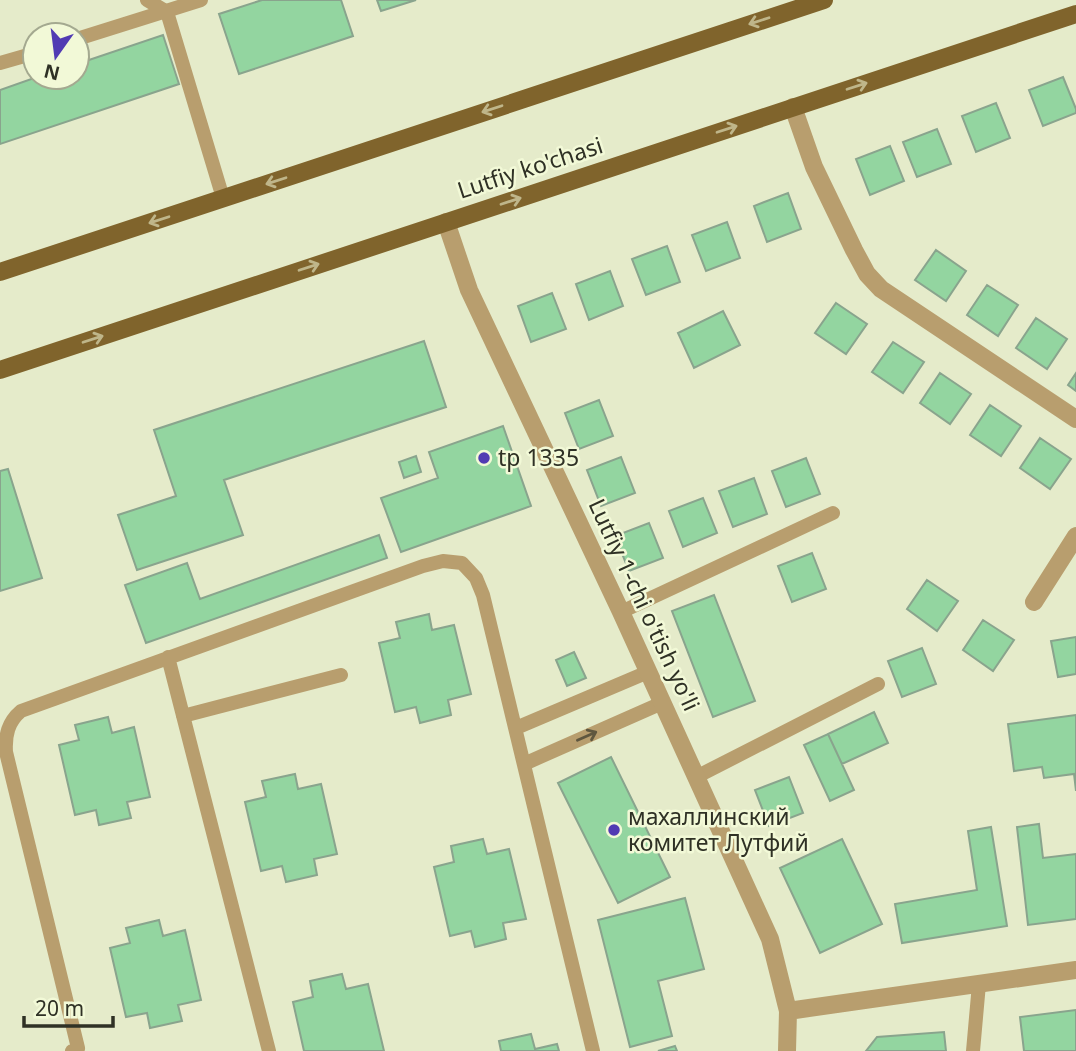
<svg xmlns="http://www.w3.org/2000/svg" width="1076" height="1051" viewBox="0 0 1076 1051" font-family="'Noto Sans',sans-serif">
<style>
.building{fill:#93d5a0;stroke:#89a48d;stroke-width:2}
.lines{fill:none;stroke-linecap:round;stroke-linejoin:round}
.service{stroke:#b89e6e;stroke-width:14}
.minor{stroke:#b89e6e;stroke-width:18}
.primary{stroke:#80642c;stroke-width:18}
.oneway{stroke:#bfb68a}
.oneway2{stroke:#5f573f}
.poi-dot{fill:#513bb3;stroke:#f2f9d7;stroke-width:2.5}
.labels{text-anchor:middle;stroke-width:5;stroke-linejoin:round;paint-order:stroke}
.street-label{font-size:23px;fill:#2f3125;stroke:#f2f9d7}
.poi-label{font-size:23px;fill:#2f3125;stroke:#f2f9d7;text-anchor:start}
</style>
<rect width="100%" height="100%" fill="#e5ebca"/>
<path class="building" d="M262,0H341L353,36L239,74L219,14Z
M377,0H416L381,11Z
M163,35L179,84L0,144V90L37,77H77V64Z
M1063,77L1076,109V113L1043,126L1029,90Z
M996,103L1010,138L976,152L962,116Z
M937,129L951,164L917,177L903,142Z
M890,146L904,181L870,195L856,159Z
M788,193L801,229L767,242L754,206Z
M727,222L740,258L706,271L692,235Z
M667,246L680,282L646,295L632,259Z
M936,250L966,271L946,301L915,280Z
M610,271L623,306L589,320L576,284Z
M987,285L1018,305L998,336L967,315Z
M552,293L566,329L531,342L518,306Z
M836,303L867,324L846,354L815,333Z
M723,311L740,345L694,368L678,333Z
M1036,318L1067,339L1047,369L1016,348Z
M424,341L446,407L224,480L243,535L137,570L118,515L176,496L154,430Z
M893,342L924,362L903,393L872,372Z
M940,373L971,394L950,424L920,403Z
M1076,373V391L1068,385Z
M599,400L613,436L579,449L565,413Z
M990,405L1021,426L1001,456L970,435Z
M503,426L531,506L401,552L381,498L438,478L429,452Z
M1040,438L1071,459L1050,489L1020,468Z
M416,456L421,472L404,478L399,462Z
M621,457L635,493L601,506L587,470Z
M806,458L820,494L786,507L772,471Z
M8,469L42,578L0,591V471Z
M754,478L767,514L733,527L719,491Z
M703,498L717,533L683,547L669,511Z
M649,523L663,558L629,571L615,536Z
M379,535L387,558L146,643L125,585L187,563L200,599Z
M812,553L826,589L792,602L778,566Z
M927,580L958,601L937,631L907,609Z
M714,595L755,701L713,717L672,611Z
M429,614L432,630L454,625L471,694L448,700L451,715L420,723L416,707L395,712L379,643L400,638L396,622Z
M983,620L1014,640L993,671L963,650Z
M1076,637V674L1058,677L1051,641Z
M922,648L936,684L902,697L888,661Z
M574,652L586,678L567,686L556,660Z
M874,712L888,743L842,764L828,734Z
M1076,715V791L1074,774L1044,778L1042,767L1014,771L1008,724Z
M108,717L112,733L134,727L150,797L127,802L131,818L99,825L96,810L75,815L59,745L79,740L75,725Z
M828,734L854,790L830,801L804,745Z
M611,757L670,877L618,903L558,783Z
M295,774L298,789L321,784L337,854L314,859L317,875L286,882L282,866L261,871L245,802L266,797L262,781Z
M789,777L803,813L769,826L755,790Z
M1039,824L1043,858L1076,854V919L1028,925L1017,827Z
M991,827L1007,926L902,943L895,904L977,890L968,831Z
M483,839L487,854L509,849L526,919L503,923L506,939L475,947L471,931L450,936L434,867L454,862L451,846Z
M842,839L882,924L820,953L780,868Z
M685,898L704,969L658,981L672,1036L630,1047L598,920Z
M159,920L163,936L185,930L201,1000L178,1005L182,1021L150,1028L147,1013L126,1017L110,948L130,943L126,928Z
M342,974L346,989L368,984L384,1051H304L293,1002L313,997L310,981Z
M1076,1010V1051H1024L1020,1017Z
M944,1032L946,1051H866L877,1037Z
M531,1034L535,1049L557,1044L559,1051H501L499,1041Z
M675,1046L677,1051H658Z"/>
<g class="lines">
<path class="service" d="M147,0L167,12L223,198
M77,39L201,0
M0,63L35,53
M621,612L833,513
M168,657L269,1051
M183,716L341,675
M516,728L648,672
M524,764L662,703
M696,777L878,684
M72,1051L78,1048L6,752C5,735 8,722 21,711L423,566L443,561L462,563L476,578L483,595L593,1051
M973,1051L979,984"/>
<path class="minor" d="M793,107L814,167L854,250L867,274L881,289L1076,419
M446,222L469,290L621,612L770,939L788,1011L787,1051
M1034,602L1076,536
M788,1011L1076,970"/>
<path class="primary" d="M0,272L824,0
M0,370L1076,14"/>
</g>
<defs><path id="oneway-shaft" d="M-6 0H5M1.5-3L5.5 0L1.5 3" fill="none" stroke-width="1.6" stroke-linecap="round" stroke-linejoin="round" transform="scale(1.75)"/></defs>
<g class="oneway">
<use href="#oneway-shaft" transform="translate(759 21) rotate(162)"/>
<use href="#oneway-shaft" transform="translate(857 86) rotate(-18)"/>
<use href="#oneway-shaft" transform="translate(492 109) rotate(162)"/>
<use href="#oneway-shaft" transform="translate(727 129) rotate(-18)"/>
<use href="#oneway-shaft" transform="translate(276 181) rotate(162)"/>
<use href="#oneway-shaft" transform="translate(511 201) rotate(-18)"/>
<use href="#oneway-shaft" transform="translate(159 220) rotate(162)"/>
<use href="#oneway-shaft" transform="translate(309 267) rotate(-18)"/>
<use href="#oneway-shaft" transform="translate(93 339) rotate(-18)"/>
</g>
<use class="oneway2" href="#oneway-shaft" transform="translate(587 736) rotate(-24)"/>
<g class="poi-dot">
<circle cx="484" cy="458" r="7"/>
<circle cx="614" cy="830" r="7"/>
</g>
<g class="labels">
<g class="street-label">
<text transform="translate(530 168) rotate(-18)" y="8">Lutfiy ko'chasi</text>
<text transform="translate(644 605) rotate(65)" y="8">Lutfiy 1-chi o'tish yo'li</text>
</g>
<g class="poi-label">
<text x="498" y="466">tp 1335</text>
<text x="628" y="825">махаллинский<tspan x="628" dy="26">комитет Лутфий</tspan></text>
</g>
</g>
<g transform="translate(56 56) rotate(194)"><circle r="33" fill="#f2f9d7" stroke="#a4a990" stroke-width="2"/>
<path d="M0-5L12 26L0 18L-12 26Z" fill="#513bb3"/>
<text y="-10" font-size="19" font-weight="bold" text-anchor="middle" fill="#2f3125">N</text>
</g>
<path d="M24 1016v10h89v-10" fill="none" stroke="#2f3125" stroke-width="3.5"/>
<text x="35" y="1016" font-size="21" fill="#2f3125" stroke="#f2f9d7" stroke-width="5" paint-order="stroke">20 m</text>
</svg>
